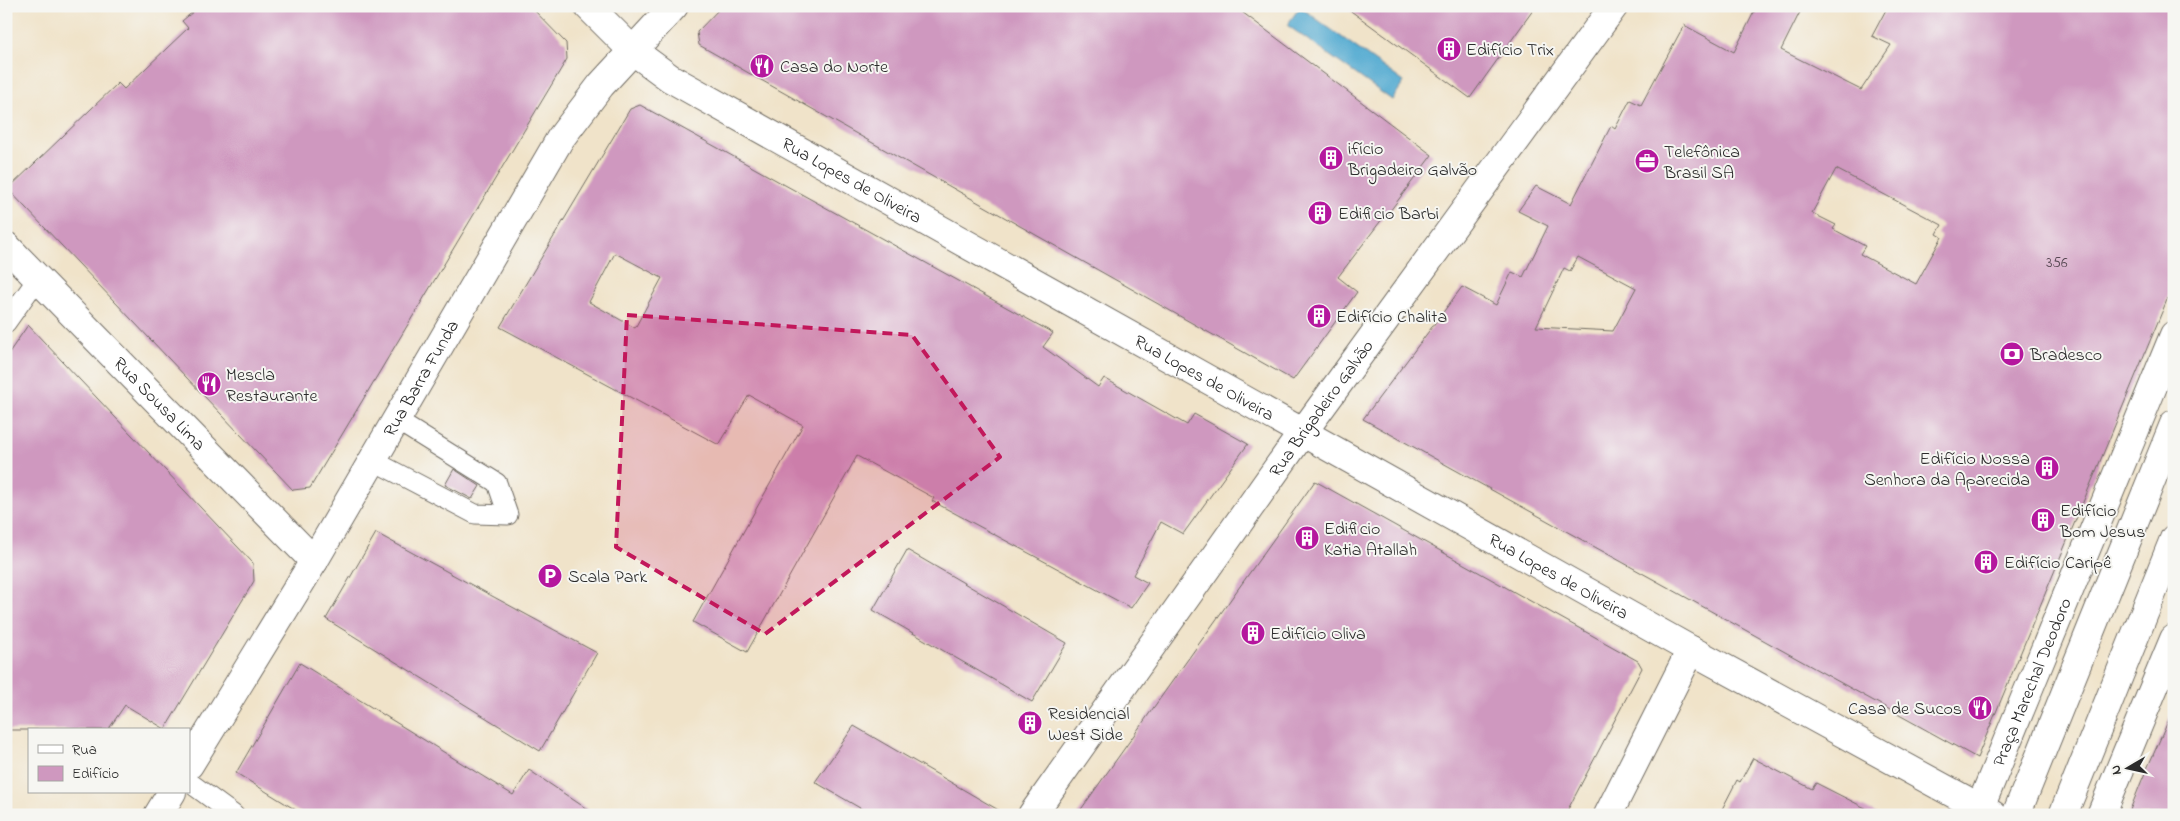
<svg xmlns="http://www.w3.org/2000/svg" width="2180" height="821" viewBox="0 0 2180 821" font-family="'Indie Flower',sans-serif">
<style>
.water{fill:#55abd1;stroke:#406b7e}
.building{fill:#cf98bf;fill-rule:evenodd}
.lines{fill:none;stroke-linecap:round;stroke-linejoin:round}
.service-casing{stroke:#706b62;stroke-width:21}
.minor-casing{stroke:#706b62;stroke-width:30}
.tertiary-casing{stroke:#706b62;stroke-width:30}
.primary-casing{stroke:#706b62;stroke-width:30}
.trunk-casing{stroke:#706b62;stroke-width:30}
.service{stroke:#fff;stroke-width:19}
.minor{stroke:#fff;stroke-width:28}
.tertiary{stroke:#fff;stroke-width:28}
.primary{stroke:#fff;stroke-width:28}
.trunk{stroke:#fff;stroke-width:28}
.marked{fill:#c2185b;fill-opacity:0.2;stroke:#c2185b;stroke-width:4;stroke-dasharray:10 6;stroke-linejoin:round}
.labels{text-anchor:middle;stroke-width:4;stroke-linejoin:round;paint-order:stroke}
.number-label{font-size:15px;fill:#544650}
.poi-label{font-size:18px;fill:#2b2b2b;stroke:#f6f6f2;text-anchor:start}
.street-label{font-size:18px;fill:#2b2b2b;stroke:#f6f6f2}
</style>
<rect width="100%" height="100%" fill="#f6f6f2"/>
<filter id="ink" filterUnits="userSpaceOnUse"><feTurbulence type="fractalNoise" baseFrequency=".02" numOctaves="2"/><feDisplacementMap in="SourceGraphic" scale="10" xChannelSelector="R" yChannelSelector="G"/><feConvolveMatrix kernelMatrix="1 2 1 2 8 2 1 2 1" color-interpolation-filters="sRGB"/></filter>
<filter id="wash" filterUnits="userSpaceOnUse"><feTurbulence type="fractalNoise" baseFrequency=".0096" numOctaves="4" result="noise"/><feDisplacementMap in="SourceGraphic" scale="20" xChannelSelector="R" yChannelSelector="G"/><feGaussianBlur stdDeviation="1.12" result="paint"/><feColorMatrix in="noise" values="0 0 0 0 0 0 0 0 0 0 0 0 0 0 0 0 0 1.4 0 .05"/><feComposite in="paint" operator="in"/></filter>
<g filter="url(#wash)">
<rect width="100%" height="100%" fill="#f0e3c9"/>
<path class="water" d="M1300,7L1404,82L1392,100L1287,25Z"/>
<g id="blocks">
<path class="building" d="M200,6H530L566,43L567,59L310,488L293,490L8,189L118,83L124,89L188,28L182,21Z
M722,6H1234L1432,155L1387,215L1386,214L1338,277L1357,292L1293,380L699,45L697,32Z
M1344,6H1536L1470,98Z
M1757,6H1803L1781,50L1861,90L1891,45L1872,36L1888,6H2174V283L1977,758L1363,419L1462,287L1496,305L1512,272L1523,277L1548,226L1518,211L1536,186L1571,204L1611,126L1615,129L1630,100L1641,105L1684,25L1734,52ZM1836,169L1942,225L1937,234L1942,237L1916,284L1860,254L1865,246L1833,229L1836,225L1812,213ZM1578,257L1636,288L1613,331L1536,327L1564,268L1570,271Z
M640,105L1053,333L1043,347L1098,387L1104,378L1187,425L1194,414L1248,444L1183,534L1161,522L1133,575L1148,583L1131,608L932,501L934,498L857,456L747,652L693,622L803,425L749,395L719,445L500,327L630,109ZM615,253L662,278L635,328L589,302Z
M28,325L253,563L254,581L165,729L125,705L108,730H6V357Z
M454,469L480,486L472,499L445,485Z
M1315,481L1638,661L1642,668L1565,815H1077Z
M376,533L597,653L540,751L326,619Z
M907,550L1067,643L1032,702L873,610Z
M300,663L513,795L529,770L596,815H304L236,773Z
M2174,708V815H2128L2142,780Z
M854,726L1007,815H872L815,782Z
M1753,758L1812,789L1816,783L1879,815H1719L1737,780L1740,782Z"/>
</g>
</g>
<g filter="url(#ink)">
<use href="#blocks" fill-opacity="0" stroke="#706b62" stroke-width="1"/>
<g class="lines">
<defs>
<path id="service" d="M6,323L38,278
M372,460L475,514L508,515L497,483L396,420
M189,782L234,815"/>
<g id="minor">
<path id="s1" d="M588,6L632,50L670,78L1691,650L1993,815"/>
<path id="s2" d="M6,246L314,561"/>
<path d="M1608,815L1691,650"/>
</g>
<g id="tertiary">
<path id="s3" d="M189,765L314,561L560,139L601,85L674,6"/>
<path d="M158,815L172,792"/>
<path id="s4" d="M1032,815L1303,432L1614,6"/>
</g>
<g id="primary">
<path id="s5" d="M1977,815L2174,335"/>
<path d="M2101,815L2174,639"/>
</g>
<path id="trunk" d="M2016,815L2174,424
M2063,815L2174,539"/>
</defs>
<use href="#service" class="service-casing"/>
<use href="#minor" class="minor-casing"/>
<use href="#tertiary" class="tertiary-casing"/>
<use href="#primary" class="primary-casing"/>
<use href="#trunk" class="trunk-casing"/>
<use href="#service" class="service"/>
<use href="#minor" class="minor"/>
<use href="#tertiary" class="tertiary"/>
<use href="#primary" class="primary"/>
<use href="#trunk" class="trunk"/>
</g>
</g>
<path class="marked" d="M627,315L912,335L1000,457L765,634L616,547Z"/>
<defs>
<symbol id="building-disc" viewBox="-11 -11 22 22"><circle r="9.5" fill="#b5179e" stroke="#f6f6f2"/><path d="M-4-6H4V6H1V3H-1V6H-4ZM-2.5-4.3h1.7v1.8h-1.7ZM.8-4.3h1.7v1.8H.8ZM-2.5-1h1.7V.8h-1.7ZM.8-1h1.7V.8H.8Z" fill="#fff"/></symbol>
<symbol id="restaurant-disc" viewBox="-11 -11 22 22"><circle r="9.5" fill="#b5179e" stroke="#f6f6f2"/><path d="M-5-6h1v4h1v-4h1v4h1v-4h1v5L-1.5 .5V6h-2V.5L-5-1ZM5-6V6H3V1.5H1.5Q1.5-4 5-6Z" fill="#fff"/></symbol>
<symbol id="office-disc" viewBox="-11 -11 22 22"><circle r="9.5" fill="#b5179e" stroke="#f6f6f2"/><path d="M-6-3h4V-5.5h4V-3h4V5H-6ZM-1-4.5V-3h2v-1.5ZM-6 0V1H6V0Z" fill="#fff"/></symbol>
<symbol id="bank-disc" viewBox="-11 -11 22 22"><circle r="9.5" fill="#b5179e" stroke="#f6f6f2"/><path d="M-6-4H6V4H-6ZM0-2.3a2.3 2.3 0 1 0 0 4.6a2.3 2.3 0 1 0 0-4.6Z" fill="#fff"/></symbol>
<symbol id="parking-disc" viewBox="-11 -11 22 22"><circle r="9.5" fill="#b5179e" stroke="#f6f6f2"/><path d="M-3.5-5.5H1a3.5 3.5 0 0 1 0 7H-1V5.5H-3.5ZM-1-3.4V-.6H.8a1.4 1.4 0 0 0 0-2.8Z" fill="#fff"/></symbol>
</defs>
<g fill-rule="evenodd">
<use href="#building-disc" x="1435" y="35" width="28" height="28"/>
<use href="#restaurant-disc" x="748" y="52" width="28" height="28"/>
<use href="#building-disc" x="1317" y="144" width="28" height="28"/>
<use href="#office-disc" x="1633" y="147" width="28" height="28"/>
<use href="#building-disc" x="1306" y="199" width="28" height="28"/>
<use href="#building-disc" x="1305" y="302" width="28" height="28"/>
<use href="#bank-disc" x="1998" y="340" width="28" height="28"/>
<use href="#restaurant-disc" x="195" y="370" width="28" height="28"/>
<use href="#building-disc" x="2033" y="454" width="28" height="28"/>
<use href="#building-disc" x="2029" y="506" width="28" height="28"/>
<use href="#building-disc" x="1293" y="524" width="28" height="28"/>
<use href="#building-disc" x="1972" y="548" width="28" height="28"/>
<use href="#parking-disc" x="536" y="562" width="28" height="28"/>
<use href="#building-disc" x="1239" y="619" width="28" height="28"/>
<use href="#restaurant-disc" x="1966" y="694" width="28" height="28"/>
<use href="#building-disc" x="1016" y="709" width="28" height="28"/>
</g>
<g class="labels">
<g class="number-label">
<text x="2057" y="267">356</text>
</g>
<g class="poi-label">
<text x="1466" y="55">Edifício Trix</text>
<text x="780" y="72">Casa do Norte</text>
<text x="1348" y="154">ifício<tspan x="1348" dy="21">Brigadeiro Galvão</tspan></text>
<text x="1664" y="157">Telefônica<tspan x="1664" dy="21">Brasil SA</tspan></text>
<text x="1338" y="219">Edificio Barbi</text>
<text x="1336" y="322">Edifício Chalita</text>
<text x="2030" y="360">Bradesco</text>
<text x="226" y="380">Mescla<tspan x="226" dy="21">Restaurante</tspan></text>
<text x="2030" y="464" text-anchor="end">Edifício Nossa<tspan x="2030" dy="21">Senhora da Aparecida</tspan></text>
<text x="2060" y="516">Edifício<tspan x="2060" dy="21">Bom Jesus</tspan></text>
<text x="1324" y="534">Edificio<tspan x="1324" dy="21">Katia Atallah</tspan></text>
<text x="2004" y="568">Edifício Caripê</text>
<text x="568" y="582">Scala Park</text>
<text x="1270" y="639">Edifício Oliva</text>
<text x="1962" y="714" text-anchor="end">Casa de Sucos</text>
<text x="1048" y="719">Residencial<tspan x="1048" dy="21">West Side</tspan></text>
</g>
<g class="street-label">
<text dy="6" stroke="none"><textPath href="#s1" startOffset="318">Rua Lopes de Oliveira</textPath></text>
<text dy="6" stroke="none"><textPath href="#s3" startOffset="451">Rua Barra Funda</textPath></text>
<text dy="6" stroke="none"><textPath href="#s1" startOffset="722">Rua Lopes de Oliveira</textPath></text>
<text dy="6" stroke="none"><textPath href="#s2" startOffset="220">Rua Sousa Lima</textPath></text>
<text dy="6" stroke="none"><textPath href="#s4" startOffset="499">Rua Brigadeiro Galvão</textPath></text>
<text dy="6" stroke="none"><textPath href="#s1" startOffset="1128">Rua Lopes de Oliveira</textPath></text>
<text dy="6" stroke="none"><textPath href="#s5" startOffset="144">Praça Marechal Deodoro</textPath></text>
</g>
</g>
<rect width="2180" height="821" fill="none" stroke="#f6f6f2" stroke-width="25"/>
<rect x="28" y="728" width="162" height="65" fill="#f6f6f2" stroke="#a5a5a2"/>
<rect x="38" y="745" width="25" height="8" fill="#ffffff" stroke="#a5a5a2"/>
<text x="72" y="754" font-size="15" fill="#2b2b2b">Rua</text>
<rect x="38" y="766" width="25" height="15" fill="#cf98bf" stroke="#a5a5a2"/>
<text x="72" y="778" font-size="15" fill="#2b2b2b">Edifício</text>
<g transform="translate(2128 768) rotate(261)" stroke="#f6f6f2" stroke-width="4" paint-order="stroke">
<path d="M0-4L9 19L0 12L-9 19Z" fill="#2b2b2b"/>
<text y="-8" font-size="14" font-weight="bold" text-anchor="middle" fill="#2b2b2b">N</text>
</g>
</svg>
